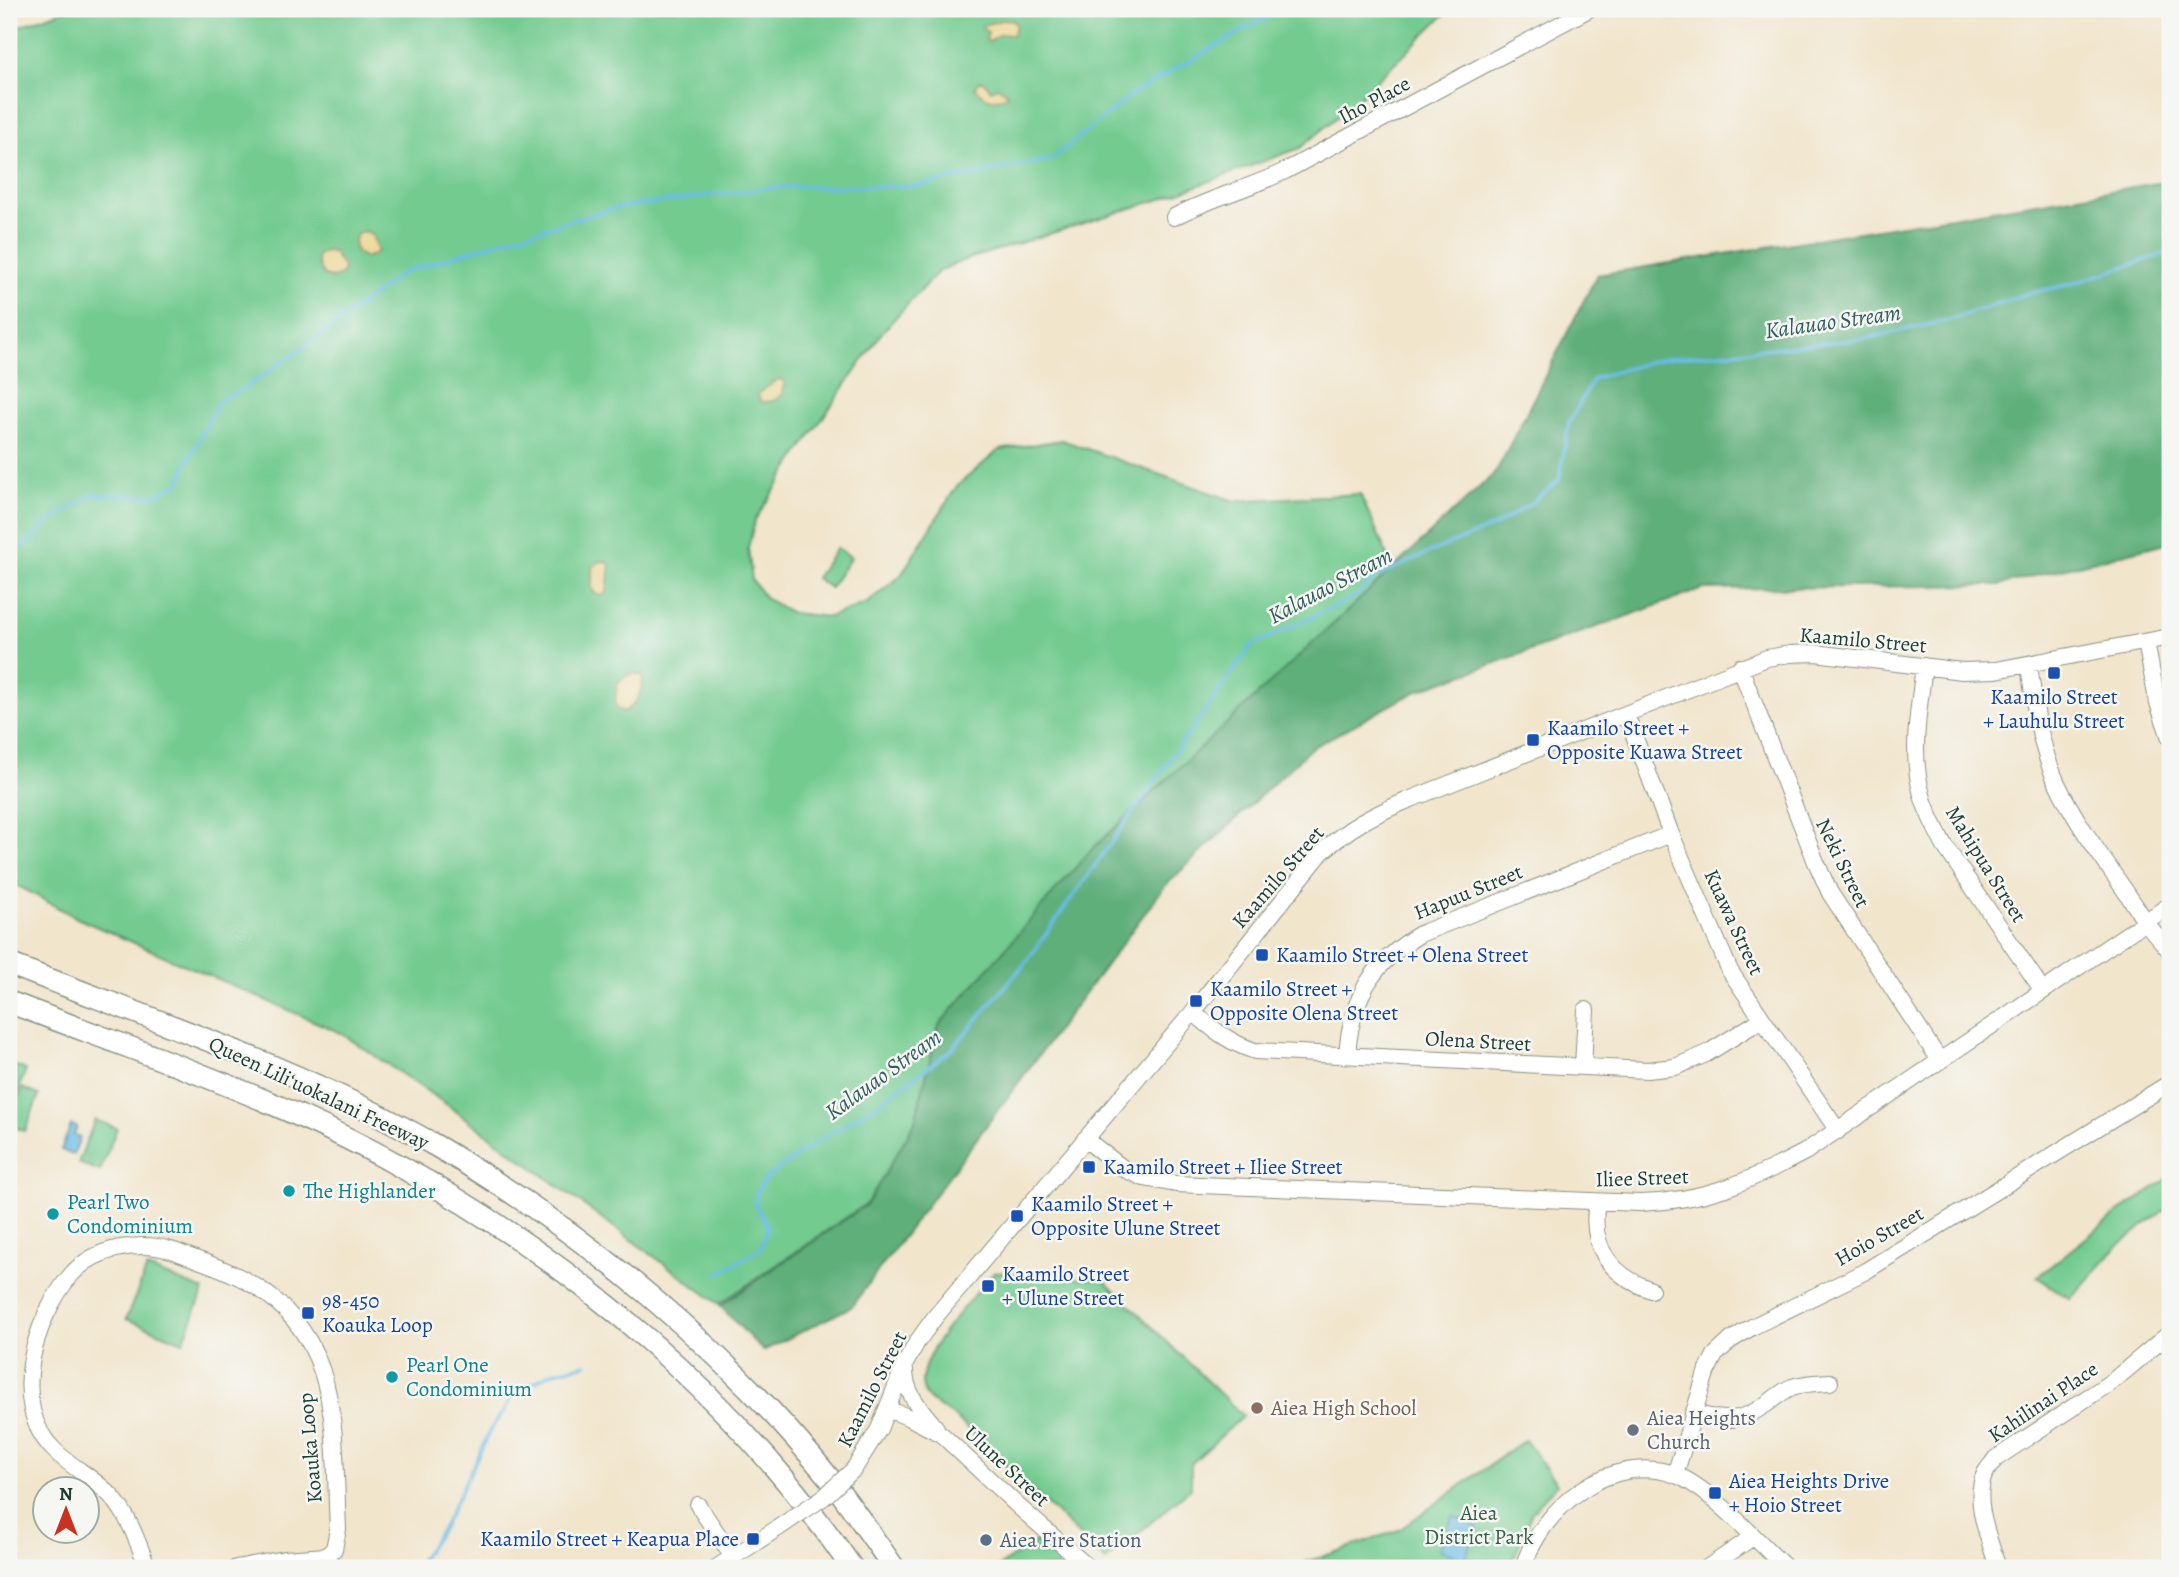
<svg xmlns="http://www.w3.org/2000/svg" width="2179" height="1577" viewBox="0 0 2179 1577" font-family="Alegreya,serif">
<style>
.green{fill:#73cb90;stroke:#498462;stroke-width:2}
.forest{fill:#5eaf7a;stroke:#3e7657;stroke-width:2}
.sand{fill:#eeda9e;stroke:#868c69;stroke-width:2}
.water{fill:#6bbde6;stroke:#457d8d;stroke-width:2}
.lines{fill:none;stroke-linecap:round;stroke-linejoin:round}
.stream{stroke:#6bbde6;stroke-width:3.5}
.minor-casing{stroke:#889180;stroke-width:18}
.highway-casing{stroke:#889180;stroke-width:24}
.minor{stroke:#fff;stroke-width:16}
.highway{stroke:#fff;stroke-width:21}
.minor-bridge-casing{stroke:#889180;stroke-width:18;stroke-linecap:butt}
.minor-bridge{stroke:#fff;stroke-width:16}
.transit-dot{fill:#1a4fb4;stroke:#f6f6f2;stroke-width:2.5}
.culture-dot{fill:#0f9aa8;stroke:#f6f6f2;stroke-width:2.5}
.education-dot{fill:#8d6e63;stroke:#f6f6f2;stroke-width:2.5}
.worship-dot{fill:#6b7280;stroke:#f6f6f2;stroke-width:2.5}
.service-dot{fill:#5c6f8a;stroke:#f6f6f2;stroke-width:2.5}
.labels{text-anchor:middle;stroke-width:5;stroke-linejoin:round;paint-order:stroke}
.street-label{font-size:21px;fill:#1f3d34;stroke:#f6f6f2}
.transit-label{font-size:21px;fill:#164399;stroke:#f6f6f2;text-anchor:start}
.culture-label{font-size:21px;fill:#0d838f;stroke:#f6f6f2;text-anchor:start}
.education-label{font-size:21px;fill:#785e54;stroke:#f6f6f2;text-anchor:start}
.worship-label{font-size:21px;fill:#5b616d;stroke:#f6f6f2;text-anchor:start}
.park-label{font-size:21px;fill:#34604b;stroke:#f6f6f2}
.service-label{font-size:21px;fill:#4e5e75;stroke:#f6f6f2;text-anchor:start}
.water-label{font-size:23px;font-style:italic;fill:#325d60;stroke:#f6f6f2}
</style>
<rect width="100%" height="100%" fill="#f6f6f2"/>
<filter id="ink" filterUnits="userSpaceOnUse"><feTurbulence type="fractalNoise" baseFrequency=".0143" numOctaves="2"/><feDisplacementMap in="SourceGraphic" scale="14" xChannelSelector="R" yChannelSelector="G"/><feConvolveMatrix kernelMatrix="1 2 1 2 8 2 1 2 1" color-interpolation-filters="sRGB"/></filter>
<filter id="wash" filterUnits="userSpaceOnUse"><feTurbulence type="fractalNoise" baseFrequency=".00686" numOctaves="4" result="noise"/><feDisplacementMap in="SourceGraphic" scale="28" xChannelSelector="R" yChannelSelector="G"/><feGaussianBlur stdDeviation="1.57" result="paint"/><feColorMatrix in="noise" values="0 0 0 0 0 0 0 0 0 0 0 0 0 0 0 0 0 1.4 0 .05"/><feComposite in="paint" operator="in"/></filter>
<g filter="url(#wash)">
<rect width="100%" height="100%" fill="#f1e5cc"/>
<path class="green" d="M68,9H1447L1445,14L1357,100L1300,148L1161,199L962,261L939,271L931,279L883,331L800,451L755,520L748,548L752,580L766,599L792,613L829,617L867,603L901,575L957,486L999,450L1062,440L1234,501L1360,494L1409,603L1263,744L866,1204L719,1304L446,1104L341,1033L79,919L9,881V30Z
M837,548L851,557L830,588L816,578Z
M9,1063L26,1070L9,1113Z
M22,1088L39,1095L25,1131L9,1125Z
M95,1120L117,1128L100,1171L78,1163Z
M2170,1177V1210L2163,1211L2120,1244L2070,1299L2037,1277L2119,1212Z
M147,1268L204,1290L183,1342L126,1319Z
M994,1272L1104,1280L1243,1416L1191,1464V1488L1106,1561L955,1417C945,1410 926,1401 923,1389C914,1356 974,1296 994,1272Z
M1525,1440L1557,1484L1532,1512L1510,1568H1299L1307,1562L1399,1530Z
M1036,1541L1069,1568H997Z"/>
<path class="forest" d="M2170,181V542L1999,585L1703,589L1417,691L1311,748L1165,886L851,1307L763,1351L720,1306L867,1204L914,1124L939,1025L1089,852L1496,472L1597,275Z"/>
<path class="sand" d="M1006,19L1013,20L1016,25L1013,35L1000,34L989,42L986,40L988,32L982,29L983,25Z
M983,81L991,90L997,87L1006,91L1007,96C995,102 982,99 975,87L978,82Z
M366,231L372,235L378,252L366,258L356,252L354,242L357,234Z
M325,251L333,252L343,267V273C327,285 318,272 317,256Z
M778,379L785,381L781,396L772,401L762,402L758,398L759,393Z
M601,561L607,562L610,565L607,593L601,596L595,594L592,588V567Z
M635,673L643,676C643,690 637,705 624,712L617,708L615,702L617,683L628,675Z"/>
<path class="water" d="M71,1125L77,1127L74,1135L80,1137L73,1155L61,1150Z
M1453,1516L1478,1527L1464,1560L1439,1549Z"/>
<g class="lines">
<path class="stream" d="M9,560L49,522L92,495L154,496L179,483L188,461L218,402L251,384L317,338L404,272L501,241L615,208L776,187L917,186L1052,159L1134,93L1245,29L1285,9
M718,1274L761,1248L768,1226L755,1205L757,1192L765,1179L821,1139L875,1106L951,1050L1027,961L1251,646L1355,597L1373,579L1425,554L1495,526L1530,504L1559,480L1569,422L1594,378L1660,359L1863,339L1949,320L2026,294L2071,284L2170,252
M415,1568L444,1526L491,1429L515,1394L550,1373L586,1364"/>
</g>
</g>
<g filter="url(#ink)">
<g class="lines">
<defs>
<path id="minor" d="M9,9H10
M1174,217C1209,198 1248,189 1285,171L1589,9
M2146,642L2157,700L2170,738
M2029,665C2034,703 2040,746 2056,781C2078,828 2112,870 2140,913L2152,930L2170,951
M1924,666C1919,709 1910,753 1922,795C1927,813 1936,829 1944,845L2043,991
M1740,667L1816,862L1830,893L1940,1061
M1626,714L1671,834L1730,971L1838,1131
M1193,1012C1212,1029 1230,1043 1255,1051L1648,1070L1675,1067L1706,1054L1761,1020
M1347,1055C1351,998 1372,963 1420,934L1671,834
M1583,1067L1586,1010
M1085,1139L1124,1169L1144,1178L1176,1184L1640,1203C1705,1201 1748,1182 1805,1152L2170,905
M1597,1202C1589,1247 1610,1275 1651,1290
M905,1370C905,1395 922,1410 936,1428
M888,1409L910,1418L941,1434L1019,1507L1089,1568
M1693,1413C1723,1421 1738,1424 1765,1405C1774,1399 1782,1391 1792,1387C1804,1383 1817,1383 1830,1382
M854,1469L879,1429L905,1364L917,1342L935,1317L1193,1012L1321,853C1349,827 1371,816 1406,801L1767,658L1790,654L1815,653L1962,671L1996,670L2170,637
M1675,1475L1706,1373L1715,1355L1731,1340L1752,1327L1864,1272L2170,1083
M698,1505L733,1557
M148,1568C138,1544 130,1517 112,1497C96,1479 72,1468 54,1450C8,1405 34,1318 71,1275C95,1247 140,1240 174,1251C197,1260 222,1267 243,1279C344,1332 333,1432 338,1529L334,1549L326,1556L285,1559L236,1568
M716,1568L778,1528
M1523,1568C1541,1508 1610,1451 1676,1475C1710,1488 1758,1542 1786,1568
M1707,1568L1753,1537
M1998,1568C1990,1540 1972,1502 1985,1473C1988,1468 1992,1464 1995,1459L2114,1380L2170,1333"/>
<path id="highway" d="M9,964C150,1019 306,1071 438,1147C585,1232 723,1347 830,1479C853,1508 873,1538 894,1568
M9,1002C139,1052 276,1097 398,1165C576,1263 737,1400 852,1568"/>
</defs>
<use href="#minor" class="minor-casing"/>
<use href="#highway" class="highway-casing"/>
<use href="#minor" class="minor"/>
<use href="#highway" class="highway"/>
<defs>
<path id="minor-bridge" d="M778,1528L824,1497L854,1469"/>
</defs>
<use href="#minor-bridge" class="minor-bridge-casing"/>
<use href="#minor-bridge" class="minor-bridge"/>
</g>
</g>
<g class="transit-dot">
<rect x="2047" y="666" width="14" height="14" rx="3.5"/>
<rect x="1526" y="733" width="14" height="14" rx="3.5"/>
<rect x="1255" y="948" width="14" height="14" rx="3.5"/>
<rect x="1189" y="994" width="14" height="14" rx="3.5"/>
<rect x="1082" y="1160" width="14" height="14" rx="3.5"/>
<rect x="1010" y="1209" width="14" height="14" rx="3.5"/>
<rect x="981" y="1279" width="14" height="14" rx="3.5"/>
<rect x="301" y="1306" width="14" height="14" rx="3.5"/>
<rect x="1708" y="1486" width="14" height="14" rx="3.5"/>
<rect x="746" y="1532" width="14" height="14" rx="3.5"/>
</g>
<g class="culture-dot">
<circle cx="289" cy="1191" r="7"/>
<circle cx="53" cy="1214" r="7"/>
<circle cx="392" cy="1377" r="7"/>
</g>
<circle class="education-dot" cx="1257" cy="1408" r="7"/>
<circle class="worship-dot" cx="1633" cy="1430" r="7"/>
<circle class="service-dot" cx="986" cy="1540" r="7"/>
<g class="labels">
<g class="street-label">
<text transform="translate(1374 100) rotate(-28)" y="7">Iho Place</text>
<text transform="translate(1863 640) rotate(5)" y="7">Kaamilo Street</text>
<text transform="translate(1843 863) rotate(64)" y="7">Neki Street</text>
<text transform="translate(1986 864) rotate(58)" y="7">Mahipua Street</text>
<text transform="translate(1278 877) rotate(-49)" y="7">Kaamilo Street</text>
<text transform="translate(1468 892) rotate(-22)" y="7">Hapuu Street</text>
<text transform="translate(1734 922) rotate(65)" y="7">Kuawa Street</text>
<text transform="translate(1478 1041) rotate(3)" y="7">Olena Street</text>
<text transform="translate(319 1093) rotate(25)" y="7">Queen Liliʻuokalani Freeway</text>
<text transform="translate(1642 1178) rotate(-2)" y="7">Iliee Street</text>
<text transform="translate(1879 1236) rotate(-30)" y="7">Hoio Street</text>
<text transform="translate(872 1389) rotate(-63)" y="7">Kaamilo Street</text>
<text transform="translate(2043 1402) rotate(-34)" y="7">Kahilinai Place</text>
<text transform="translate(310 1448) rotate(-95)" y="7">Koauka Loop</text>
<text transform="translate(1007 1466) rotate(43)" y="7">Ulune Street</text>
</g>
<g class="transit-label">
<text x="2054" y="704" text-anchor="middle">Kaamilo Street<tspan x="2054" dy="24">+ Lauhulu Street</tspan></text>
<text x="1547" y="735">Kaamilo Street +<tspan x="1547" dy="24">Opposite Kuawa Street</tspan></text>
<text x="1276" y="962">Kaamilo Street + Olena Street</text>
<text x="1210" y="996">Kaamilo Street +<tspan x="1210" dy="24">Opposite Olena Street</tspan></text>
<text x="1103" y="1174">Kaamilo Street + Iliee Street</text>
<text x="1031" y="1211">Kaamilo Street +<tspan x="1031" dy="24">Opposite Ulune Street</tspan></text>
<text x="1002" y="1281">Kaamilo Street<tspan x="1002" dy="24">+ Ulune Street</tspan></text>
<text x="322" y="1308">98-450<tspan x="322" dy="24">Koauka Loop</tspan></text>
<text x="1729" y="1488">Aiea Heights Drive<tspan x="1729" dy="24">+ Hoio Street</tspan></text>
<text x="739" y="1546" text-anchor="end">Kaamilo Street + Keapua Place</text>
</g>
<g class="culture-label">
<text x="303" y="1198">The Highlander</text>
<text x="67" y="1209">Pearl Two<tspan x="67" dy="24">Condominium</tspan></text>
<text x="406" y="1372">Pearl One<tspan x="406" dy="24">Condominium</tspan></text>
</g>
<g class="education-label">
<text x="1271" y="1415">Aiea High School</text>
</g>
<g class="worship-label">
<text x="1647" y="1425">Aiea Heights<tspan x="1647" dy="24">Church</tspan></text>
</g>
<g class="park-label">
<text x="1479" y="1520">Aiea<tspan x="1479" dy="24">District Park</tspan></text>
</g>
<g class="service-label">
<text x="1000" y="1547">Aiea Fire Station</text>
</g>
<g class="water-label">
<text transform="translate(1833 321) rotate(-8)" y="8">Kalauao Stream</text>
<text transform="translate(1330 585) rotate(-28)" y="8">Kalauao Stream</text>
<text transform="translate(883 1074) rotate(-36)" y="8">Kalauao Stream</text>
</g>
</g>
<rect width="2179" height="1577" fill="none" stroke="#f6f6f2" stroke-width="35"/>
<g transform="translate(66 1510)"><circle r="33" fill="#f6f6f2" stroke="#a0aca6" stroke-width="2"/>
<path d="M0-5L12 26L0 18L-12 26Z" fill="#c8321e"/>
<text y="-10" font-size="19" font-weight="bold" text-anchor="middle" fill="#1f3d34">N</text>
</g>
</svg>
